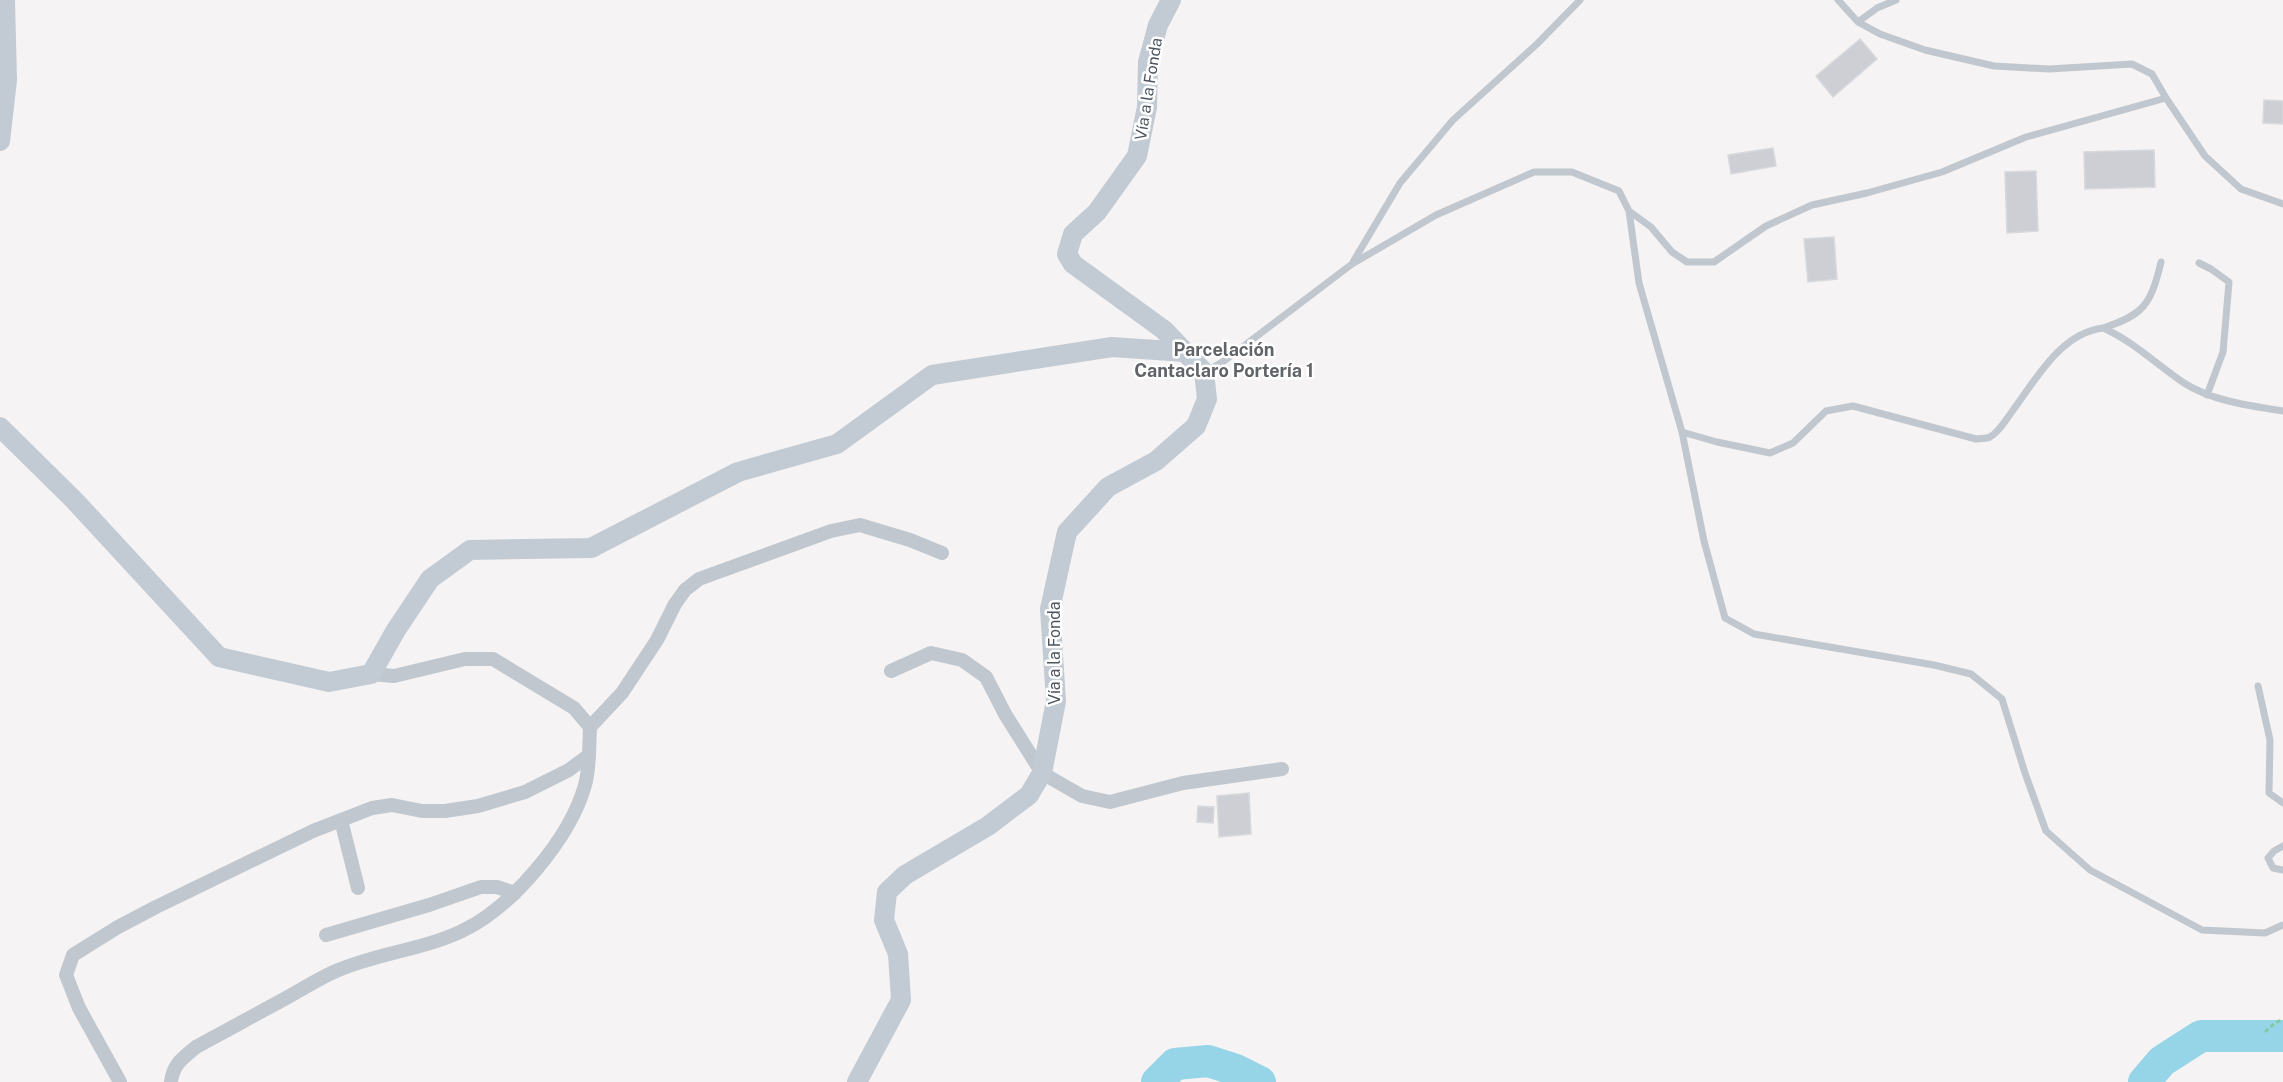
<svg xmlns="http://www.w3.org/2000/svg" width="2283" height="1082" viewBox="0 0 2283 1082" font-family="'Public Sans',sans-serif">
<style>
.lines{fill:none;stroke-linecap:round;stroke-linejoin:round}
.river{stroke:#96d4e7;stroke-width:32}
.building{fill:#cdcfd5;stroke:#d7d9dd;stroke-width:1.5}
.path{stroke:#80caa7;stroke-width:3;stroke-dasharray:4.5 3;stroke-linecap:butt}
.lane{stroke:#c0c7ce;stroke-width:7}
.street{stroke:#c0c7ce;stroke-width:14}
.secondary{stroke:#c2cbd4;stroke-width:20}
.labels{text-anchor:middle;stroke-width:5;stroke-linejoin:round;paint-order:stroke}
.street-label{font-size:16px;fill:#4c555f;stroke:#fff}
.neighbourhood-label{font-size:18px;font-weight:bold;fill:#606367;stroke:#fff}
</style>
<rect width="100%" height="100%" fill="#f5f3f3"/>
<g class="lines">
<path class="river" d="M1157,1082L1175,1064L1208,1061L1236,1070L1260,1082
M2144,1082L2162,1061L2201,1036H2283"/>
</g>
<path class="building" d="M1860,39L1877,59L1833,97L1816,76Z
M2264,100L2283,101V124L2263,123Z
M1773,148L1776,166L1731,174L1728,155Z
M2154,150L2155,187L2085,189L2084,152Z
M2036,171L2038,231L2007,233L2005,172Z
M1834,237L1837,279L1808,282L1804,239Z
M1249,793L1251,834L1219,837L1217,796Z
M1198,806L1214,807L1213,823L1197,822Z"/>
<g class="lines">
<path class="path" d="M2265,1032L2276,1022L2283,1020"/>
<path class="lane" d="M1858,22L1877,8L1896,0
M2166,98L2205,156L2241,189L2283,204
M1629,211L1651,227L1672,252L1687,262H1714L1766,226L1812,205L1867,193L1942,172L2026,137L2166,98L2152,74L2132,64L2049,69L1994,66L1925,50L1880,34L1858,22L1838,0
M1353,262L1400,183L1453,120L1537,44L1580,0
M2199,263L2211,269L2229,282L2223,352L2207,395
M2103,328C2144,315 2151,304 2161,262
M1205,372L1224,361L1352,264L1436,215L1534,172H1572L1619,191L1629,211L1639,283L1682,432L1704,541L1725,618L1754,634L1934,665L1971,674L2002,699L2025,773L2046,831L2090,870L2202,930L2265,933L2283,925
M1682,432L1717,442L1770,453L1793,443L1826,411L1853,406L1976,439C1981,438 1986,439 1990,437C1999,432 2005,421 2011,413C2035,381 2060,333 2103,328C2133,341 2157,365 2184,383C2212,401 2251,406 2283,411
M2258,686L2270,740L2269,793L2283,803
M2283,846L2274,851L2268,858L2273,868L2283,870"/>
<path class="street" d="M891,671L931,653L962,660L986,677L1005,714L1042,773L1082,796L1110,802L1183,783L1282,769
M590,727L622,693L657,640L675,604L685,590L699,579L831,531L860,525L910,540L942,553
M341,820L358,888
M326,935L429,905L481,887H497L515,893
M120,1082L79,1008L66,975L73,955L118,927L156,907L313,831L372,808L392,805L422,811H445L478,806L525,792L569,770L589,755
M171,1082C173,1064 183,1058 196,1047C227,1030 257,1014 288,997C304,988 320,978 336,971C377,953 422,950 462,931C511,908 570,839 585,785C590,767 589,746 590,727L574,708L493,659H465L394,676L371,674"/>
<path class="secondary" d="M0,141L7,80L5,0
M0,427L74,500L219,657L329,682L371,674L396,630L430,579L470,550L591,548L738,472L837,444L932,375L1112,347L1185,352
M857,1082L901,1000L898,954L884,920L887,892L905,875L988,826L1029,795L1042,773L1056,701L1050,609L1067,532L1108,487L1156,461L1196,426L1207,399L1204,372L1164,330L1073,264L1067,254L1073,234L1097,212L1137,156L1147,107L1148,62L1158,25L1171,0"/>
</g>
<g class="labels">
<g class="street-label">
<text transform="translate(1148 89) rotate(-81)" y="6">Vía a la Fonda</text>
<text transform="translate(1054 653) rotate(-90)" y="6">Vía a la Fonda</text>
</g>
<g class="neighbourhood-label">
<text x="1224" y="356">Parcelación<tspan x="1224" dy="21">Cantaclaro Portería 1</tspan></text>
</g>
</g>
</svg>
